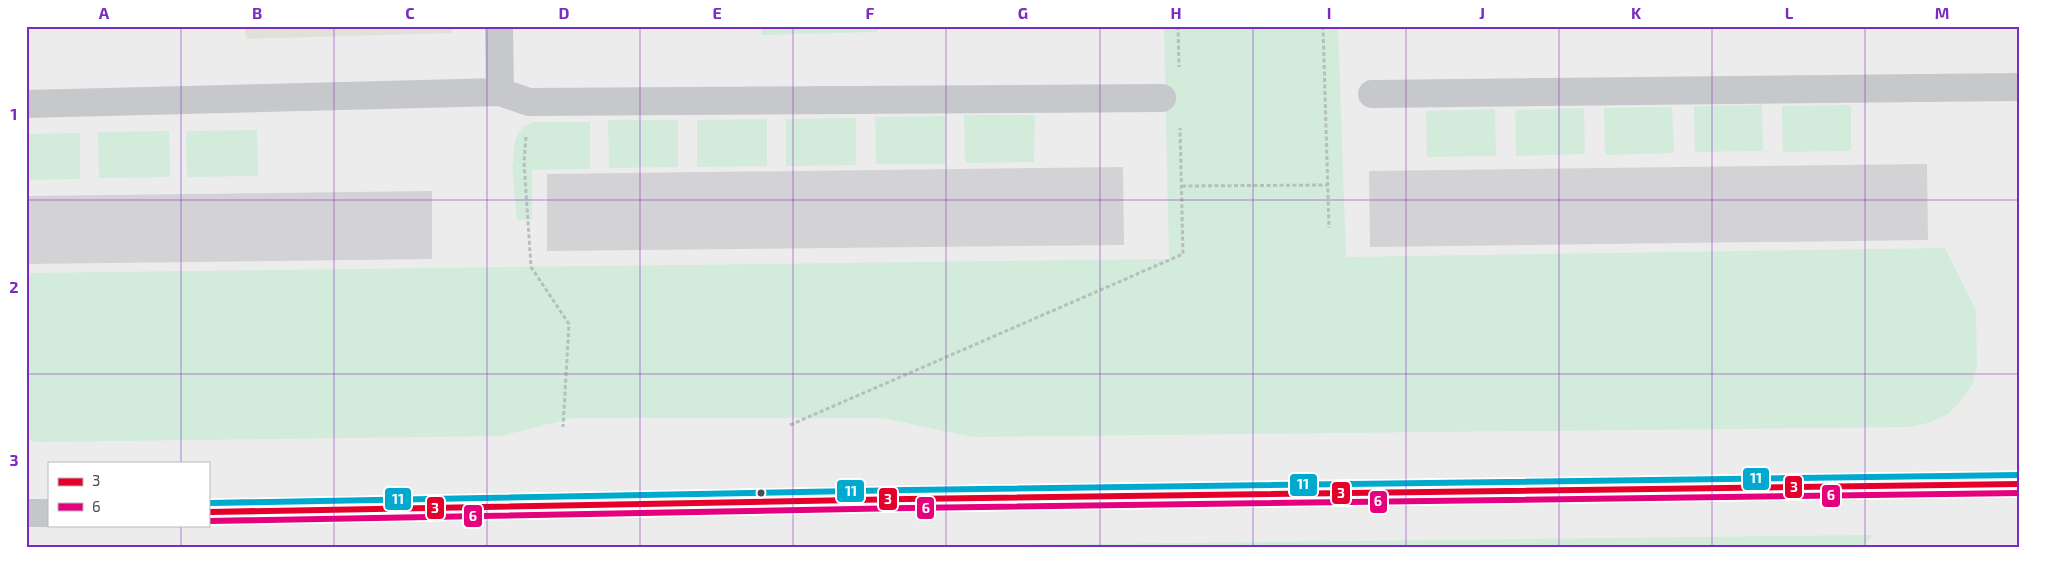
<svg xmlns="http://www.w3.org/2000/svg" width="2046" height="574" viewBox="0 0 2046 574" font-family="'Exo 2',sans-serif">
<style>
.commercial{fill:#e2e0da}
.green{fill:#d2ebdb}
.building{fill:#d3d3d5}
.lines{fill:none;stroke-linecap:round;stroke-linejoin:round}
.path{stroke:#b5c0bc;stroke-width:3;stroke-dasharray:4 2.5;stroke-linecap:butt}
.minor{stroke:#c6c8cb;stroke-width:28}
.major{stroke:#c3c7c9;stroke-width:28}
.bus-1-casing{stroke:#fff;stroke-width:10}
.bus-2-casing{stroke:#fff;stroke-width:10}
.bus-3-casing{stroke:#fff;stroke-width:10}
.bus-1{stroke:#e4002b;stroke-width:6}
.bus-2{stroke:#e5007d;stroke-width:6}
.bus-3{stroke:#00a9ce;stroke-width:6}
.grid{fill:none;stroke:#7b2cbf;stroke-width:1;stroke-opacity:0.55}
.bus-dot{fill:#454f57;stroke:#fff;stroke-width:2}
.line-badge{stroke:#fff;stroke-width:2}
.badge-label{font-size:14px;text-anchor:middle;font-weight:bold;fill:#fff}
.neatline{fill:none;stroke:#7b2cbf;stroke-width:2}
.grid-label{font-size:16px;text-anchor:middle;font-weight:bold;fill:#7b2cbf}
</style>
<rect width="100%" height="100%" fill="#edecec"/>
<path class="commercial" d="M245,26H452V33L246,39Z"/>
<path class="green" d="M761,26H877V32L761,35Z
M1164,26H1338L1346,257L1945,248L1976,311L1977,367L1972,385L1961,401L1948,414L1931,422L1912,427L973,437L882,418H572L501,436L36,442L26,439V273L1169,259Z
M1762,105L1763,151L1695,152L1694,106Z
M1851,105V151L1783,152L1782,106Z
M1672,107L1674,153L1605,155L1604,108Z
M1584,108L1585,154L1516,156L1515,110Z
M1495,109L1496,156L1427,157L1426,111Z
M964,115H1035L1034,162L965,163Z
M945,116V164H876L875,117Z
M856,118V165L786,166V119Z
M767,119V166L697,167V120Z
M608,120H678V167L609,168Z
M533,122H590V169L532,170V220H517L512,166L513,164C514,146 513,129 533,122Z
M257,130L258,176L187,177L186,131Z
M169,131L170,177L99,178L98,132Z
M80,133V179L26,180V134Z
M1873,535L1862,548H749Z"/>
<path class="building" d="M1927,164L1928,240L1370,247L1369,171Z
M1123,167L1124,245L547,251V174Z
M432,191V259L26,264V196Z"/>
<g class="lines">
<path class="path" d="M1178,26L1179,67
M1323,26L1329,228
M526,137L524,162L531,267L569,324L563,427
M1182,186L1328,185
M790,425L1183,254L1180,128"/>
<path class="minor" d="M499,26L500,92
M1372,94L2020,87
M26,104L500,92L529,102L1162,98"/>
<path class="major" d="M209,512L907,499L2020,484
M26,513H49"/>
<defs>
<path id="bus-1" d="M209,512L907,499L2020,484"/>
<path id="bus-2" d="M209,521L907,508L2020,493"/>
<path id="bus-3" d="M209,503L907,490L2020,475"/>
</defs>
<use href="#bus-1" class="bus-1-casing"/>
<use href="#bus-2" class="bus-2-casing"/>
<use href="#bus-3" class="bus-3-casing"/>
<use href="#bus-1" class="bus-1"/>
<use href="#bus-2" class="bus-2"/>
<use href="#bus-3" class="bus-3"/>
</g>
<path class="grid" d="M181,26V463M334,26V548M487,26V548M640,26V548M793,26V548M946,26V548M1100,26V548M1253,26V548M1406,26V548M1559,26V548M1712,26V548M1865,26V548M26,200H2020M26,374H2020M181,525V548"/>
<circle class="bus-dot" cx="761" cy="493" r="4.5"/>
<g class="line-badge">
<rect x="1742" y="467" width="28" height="24" rx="5" fill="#00a9ce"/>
<rect x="1289" y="473" width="29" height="24" rx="5" fill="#00a9ce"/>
<rect x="1784" y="475" width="19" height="24" rx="5" fill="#e4002b"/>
<rect x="836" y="479" width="29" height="24" rx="5" fill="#00a9ce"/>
<rect x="1331" y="481" width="20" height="24" rx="5" fill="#e4002b"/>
<rect x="1821" y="484" width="20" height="24" rx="5" fill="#e5007d"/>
<rect x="878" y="487" width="20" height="24" rx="5" fill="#e4002b"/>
<rect x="384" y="487" width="28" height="24" rx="5" fill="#00a9ce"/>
<rect x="1369" y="490" width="19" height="24" rx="5" fill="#e5007d"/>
<rect x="916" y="496" width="19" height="24" rx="5" fill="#e5007d"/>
<rect x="426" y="496" width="19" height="24" rx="5" fill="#e4002b"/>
<rect x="463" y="504" width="20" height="24" rx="5" fill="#e5007d"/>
</g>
<g class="badge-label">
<text x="1756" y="483">11</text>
<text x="1303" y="489">11</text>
<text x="1794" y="492">3</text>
<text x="851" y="496">11</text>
<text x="1341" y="498">3</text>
<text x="1831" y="500">6</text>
<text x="888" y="504">3</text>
<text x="398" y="504">11</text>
<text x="1378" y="506">6</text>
<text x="926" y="513">6</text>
<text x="435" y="513">3</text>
<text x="473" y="521">6</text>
</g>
<rect width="2046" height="574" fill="none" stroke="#ffffff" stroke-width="55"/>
<rect x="48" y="462" width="162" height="65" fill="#ffffff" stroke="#b5b9bc"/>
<rect x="58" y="478" width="25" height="8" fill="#e4002b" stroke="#b5b9bc"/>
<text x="92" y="486" font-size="15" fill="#454f57">3</text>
<rect x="58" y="503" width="25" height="8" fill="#e5007d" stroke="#b5b9bc"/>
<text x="92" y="512" font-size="15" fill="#454f57">6</text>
<rect x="28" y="28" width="1990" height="518" class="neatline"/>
<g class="grid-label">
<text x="104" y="19">A</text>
<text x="257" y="19">B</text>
<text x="410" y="19">C</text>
<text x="564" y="19">D</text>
<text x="717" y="19">E</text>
<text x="870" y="19">F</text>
<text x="1023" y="19">G</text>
<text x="1176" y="19">H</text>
<text x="1329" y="19">I</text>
<text x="1482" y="19">J</text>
<text x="1636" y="19">K</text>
<text x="1789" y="19">L</text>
<text x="1942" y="19">M</text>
<text x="14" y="120">1</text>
<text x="14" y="293">2</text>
<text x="14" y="466">3</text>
</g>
</svg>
